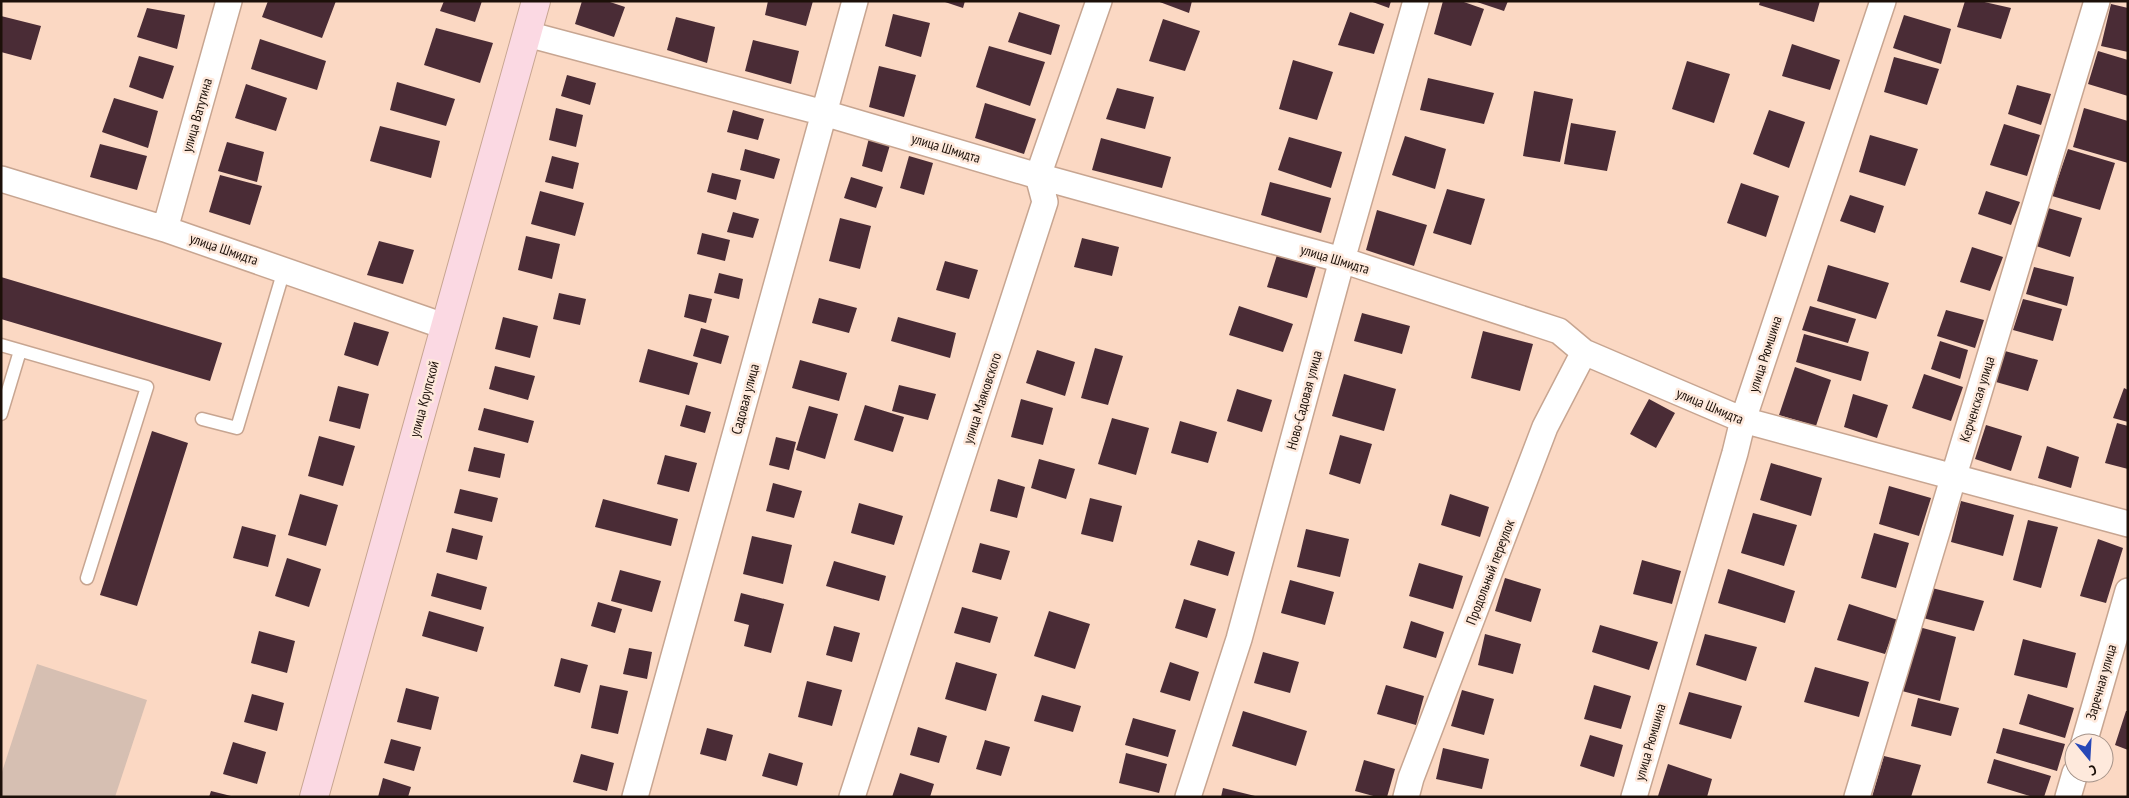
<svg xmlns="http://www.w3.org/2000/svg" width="2129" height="798" viewBox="0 0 2129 798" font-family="'PT Sans Narrow',sans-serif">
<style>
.green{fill:#d6bfb2}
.building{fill:#4a2c36}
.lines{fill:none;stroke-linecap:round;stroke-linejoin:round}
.lane-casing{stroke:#c7a591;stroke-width:15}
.street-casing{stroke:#c7a591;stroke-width:28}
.secondary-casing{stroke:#c7a591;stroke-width:30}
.lane{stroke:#fff;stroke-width:12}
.street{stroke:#fff;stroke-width:25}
.secondary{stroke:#fbd9e3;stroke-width:28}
.labels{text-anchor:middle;stroke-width:5;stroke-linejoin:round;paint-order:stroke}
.street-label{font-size:14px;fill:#1c1009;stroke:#fee9dc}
</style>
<rect width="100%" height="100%" fill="#fbd8c3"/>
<path class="green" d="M37,664L147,700L115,797H1V775Z"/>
<path class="building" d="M268,1H336L322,38L262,17Z
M444,1H482L475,22L440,11Z
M582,1H607L625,7L614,37L575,24Z
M768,1H813L806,26L765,15Z
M942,1H965L963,8Z
M1157,1H1192L1189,13Z
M1370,1H1391L1389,8Z
M1443,1H1461L1484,9L1471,46L1434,34Z
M1474,1H1508L1504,11Z
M1760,1H1820L1814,22L1759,5Z
M1965,1H1980L2011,8L2001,39L1957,27Z
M2111,4L2128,8V52L2101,46Z
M147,8L185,15L177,49L137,37Z
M1019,12L1060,25L1051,55L1008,42Z
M1350,12L1384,24L1374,54L1338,45Z
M893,14L930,23L921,57L885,46Z
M1904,15L1951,29L1941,64L1893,48Z
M1,16L41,26L31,60L1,52Z
M676,17L715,27L707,63L667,50Z
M1163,19L1200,31L1185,71L1149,61Z
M436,28L493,43L480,83L424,65Z
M260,39L326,61L317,90L251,69Z
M753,40L799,51L791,84L745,71Z
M1792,44L1840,60L1830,90L1782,76Z
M989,46L1045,62L1030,106L976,87Z
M2098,51L2128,60V96L2088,84Z
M139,56L174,66L163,99L129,87Z
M1894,57L1939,69L1927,105L1884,92Z
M1293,60L1333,72L1317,120L1279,109Z
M1687,61L1730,74L1714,123L1672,109Z
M879,66L916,75L904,117L869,107Z
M567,75L596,83L590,105L561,96Z
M1428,78L1494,93L1484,124L1420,110Z
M397,82L455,99L446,126L390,110Z
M246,84L287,98L276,131L235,118Z
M2017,85L2051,94L2041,125L2008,114Z
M1117,88L1154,97L1145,129L1106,119Z
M1534,91L1573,99L1560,162L1523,156Z
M114,98L158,111L148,148L102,132Z
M985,103L1036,119L1024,154L975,138Z
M556,108L583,115L576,147L549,140Z
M2084,108L2128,121V163L2073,147Z
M733,110L764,119L758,140L727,132Z
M1769,110L1805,122L1789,168L1753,154Z
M1571,123L1616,131L1607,171L1564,164Z
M2004,124L2040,135L2027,176L1990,165Z
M380,126L440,141L431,178L370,161Z
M1870,135L1918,149L1905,186L1859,172Z
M1405,136L1446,149L1435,189L1392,175Z
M1289,137L1342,152L1331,188L1278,170Z
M869,138L890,145L882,172L862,166Z
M1101,138L1171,157L1162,188L1092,170Z
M227,142L264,152L257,182L218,171Z
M100,144L147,156L137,190L90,177Z
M745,149L780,159L774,179L740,170Z
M2068,149L2115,163L2100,210L2052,196Z
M552,156L579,163L573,189L545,182Z
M909,156L933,163L924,195L900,188Z
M712,173L741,180L736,200L707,192Z
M220,175L262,186L250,225L209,212Z
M851,177L883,187L876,208L844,198Z
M1270,182L1331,198L1321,233L1261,215Z
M1741,183L1779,196L1766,237L1727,223Z
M1447,189L1485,199L1471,245L1433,233Z
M540,191L584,203L575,236L531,224Z
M1986,191L2020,202L2011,225L1978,214Z
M1850,195L1884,206L1875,233L1840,221Z
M2048,208L2082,218L2070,257L2036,246Z
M1377,210L1427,225L1414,266L1366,250Z
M733,212L759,219L753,238L727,232Z
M840,218L871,226L860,269L829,261Z
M702,233L730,240L725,261L697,254Z
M526,236L560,244L552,279L518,270Z
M1082,238L1119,247L1112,276L1074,267Z
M379,241L414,250L403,284L367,275Z
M1972,247L2003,257L1990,291L1960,282Z
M1277,255L1316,267L1307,298L1267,287Z
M945,261L978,270L969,299L936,290Z
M1828,265L1889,283L1876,319L1817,301Z
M2034,267L2074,277L2067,306L2026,294Z
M719,273L743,279L739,299L714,293Z
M1,277L222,343L210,381L1,319Z
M559,293L586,299L580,325L553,319Z
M689,294L712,299L706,323L684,317Z
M819,298L857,308L849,333L812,323Z
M2023,299L2062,309L2053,341L2013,330Z
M1239,306L1293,324L1283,352L1229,335Z
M1810,306L1856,319L1848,343L1802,330Z
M1946,310L1984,320L1975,348L1937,336Z
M1362,313L1410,326L1402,354L1354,341Z
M503,317L538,326L530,358L495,349Z
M898,317L956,333L950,358L891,341Z
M354,322L389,332L378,366L344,355Z
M701,328L729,336L721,364L693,356Z
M1483,331L1533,344L1520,391L1471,378Z
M1804,334L1869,352L1861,381L1796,362Z
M1940,341L1968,350L1960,379L1931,369Z
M1095,348L1123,356L1108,405L1081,398Z
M648,349L698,363L689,395L639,382Z
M1037,350L1075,362L1065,396L1026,383Z
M2005,351L2038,360L2028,391L1996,382Z
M800,360L847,373L839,401L792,388Z
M495,366L535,376L528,400L489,389Z
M1795,367L1831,380L1816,426L1779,415Z
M1344,374L1396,389L1384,431L1332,416Z
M1924,374L1963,387L1951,421L1912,408Z
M899,385L936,394L928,420L892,411Z
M338,386L369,394L360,429L329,421Z
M2124,388L2128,390V422L2113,418Z
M1237,389L1272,400L1262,432L1227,421Z
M1853,394L1888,405L1877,438L1844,427Z
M1021,399L1053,408L1043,445L1011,437Z
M1649,399L1675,413L1656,448L1630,434Z
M686,405L711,412L705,433L680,426Z
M865,405L904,417L893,452L854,440Z
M809,406L838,414L825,459L796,450Z
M484,408L534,421L528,443L478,430Z
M1112,418L1149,428L1136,475L1098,464Z
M1180,421L1217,432L1208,463L1171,453Z
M2117,423L2128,426V469L2105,463Z
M1986,425L2022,436L2011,471L1975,459Z
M152,431L188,443L137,606L100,595Z
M1340,435L1372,444L1360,484L1329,474Z
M319,436L355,446L343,486L308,476Z
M776,437L796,442L789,470L769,465Z
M2047,446L2079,457L2071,488L2038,478Z
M474,447L505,454L500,478L468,471Z
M665,455L697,463L689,492L657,484Z
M1039,459L1075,469L1066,499L1031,488Z
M1771,463L1822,478L1811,516L1760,500Z
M998,479L1025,487L1017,518L990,511Z
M773,483L802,491L794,518L766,511Z
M1889,486L1931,498L1919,536L1879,524Z
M460,489L498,498L492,522L454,513Z
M300,494L338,505L326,546L288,535Z
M1450,494L1489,507L1480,537L1441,525Z
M1090,498L1122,506L1113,542L1081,534Z
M603,499L678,519L671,546L595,527Z
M1961,501L2014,515L2003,556L1951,542Z
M859,503L903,516L894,545L851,533Z
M1753,513L1797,525L1784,566L1741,553Z
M2028,520L2058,527L2041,588L2013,580Z
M242,526L276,535L268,567L233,558Z
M452,528L483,536L477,560L446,552Z
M1306,529L1349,539L1340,577L1297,567Z
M1874,533L1909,543L1896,588L1861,578Z
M752,536L792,545L783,584L743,574Z
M2098,539L2123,548L2106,603L2080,596Z
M1198,540L1235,552L1228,576L1190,565Z
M980,543L1010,551L1001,580L972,572Z
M287,558L321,569L309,607L275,596Z
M1642,560L1681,571L1672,604L1633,594Z
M834,561L886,576L879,601L826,586Z
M1419,563L1463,576L1453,609L1409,596Z
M1728,569L1795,591L1785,623L1718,603Z
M620,570L661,581L652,612L611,601Z
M437,573L487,587L481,610L431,596Z
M1505,578L1541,589L1531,622L1495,611Z
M1290,580L1334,592L1325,625L1281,613Z
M1932,588L1984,601L1974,631L1923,618Z
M741,593L784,604L771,653L744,646L749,625L734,621Z
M1184,599L1216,609L1207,638L1175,628Z
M598,602L622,609L615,633L591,626Z
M1849,604L1898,620L1885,654L1837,640Z
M962,607L998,617L990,643L954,633Z
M429,611L484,627L477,652L422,636Z
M1049,611L1090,624L1075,669L1034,656Z
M1411,621L1444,632L1436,658L1403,648Z
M1600,625L1658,642L1649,670L1592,652Z
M834,626L860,633L852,662L826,655Z
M1919,627L1956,637L1940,701L1902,691Z
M259,631L295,641L287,673L251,663Z
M1485,634L1521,644L1513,674L1478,665Z
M1705,634L1757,647L1746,681L1696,665Z
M2023,639L2076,653L2067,688L2014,675Z
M629,648L652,652L647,679L623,674Z
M1263,652L1299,662L1290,693L1254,683Z
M561,658L588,665L580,693L554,686Z
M956,662L997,674L986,711L945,699Z
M1170,662L1199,672L1190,701L1160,692Z
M1815,667L1869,682L1859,717L1804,702Z
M807,681L842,690L832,726L798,717Z
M600,685L628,691L618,734L591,728Z
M1386,685L1424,696L1416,725L1377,714Z
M1594,685L1631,696L1621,729L1584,719Z
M406,688L439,697L431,730L397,722Z
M1462,690L1494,699L1484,735L1451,726Z
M1689,692L1742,706L1731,739L1679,724Z
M252,694L284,703L277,731L244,722Z
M2028,694L2074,708L2065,738L2019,724Z
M1042,695L1081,706L1073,732L1034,721Z
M1918,698L1959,708L1951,736L1911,726Z
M1243,711L1307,731L1296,766L1232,746Z
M2126,711H2128V750L2115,745Z
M1133,718L1176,730L1168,757L1125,745Z
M918,727L947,736L939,763L910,755Z
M707,728L733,735L726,761L700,754Z
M2003,728L2065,744L2057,771L1996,753Z
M1590,735L1623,745L1614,777L1580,766Z
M391,739L421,747L414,771L384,763Z
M985,740L1010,747L1001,776L976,769Z
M233,742L266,752L257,784L223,774Z
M1443,748L1489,759L1482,789L1436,779Z
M769,753L803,763L797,786L762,776Z
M1126,753L1167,764L1159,793L1119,783Z
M581,754L614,763L607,791L573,782Z
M1884,756L1921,765L1911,797H1872Z
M1994,759L2051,776L2044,797H2033L1987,783Z
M1364,760L1395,769L1387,797H1377L1355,791Z
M1668,764L1712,779L1707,797L1658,796Z
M900,773L934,784L930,797H892Z
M383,778L411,787L408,797H378Z
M1223,788L1255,796V797H1221Z
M211,791L231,796V797H209Z"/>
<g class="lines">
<defs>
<path id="lane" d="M1,345L147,387L87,578
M1,414L20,351
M202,419L237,428L284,270"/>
<path id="street" d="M527,34L824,113L1038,176L1342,260L1559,331L1584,352L1743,420L2128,524
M1,179L165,229L444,326
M165,229L229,1
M2084,743L2128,591
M635,797L855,1
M852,797L1045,202L1038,176L1099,1
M1188,797L1239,639L1342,260L1416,1
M1406,797L1411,778L1545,427L1584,352
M1634,797L1735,453L1743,420L1883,1
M1857,797L2097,1
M2068,797L2075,773"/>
<path id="secondary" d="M314,797L536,1"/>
</defs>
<use href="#lane" class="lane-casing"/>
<use href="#street" class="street-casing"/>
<use href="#secondary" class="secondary-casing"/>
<use href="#lane" class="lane"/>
<use href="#street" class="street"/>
<use href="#secondary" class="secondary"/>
</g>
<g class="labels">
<g class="street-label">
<text transform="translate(197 115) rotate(-74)" y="5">улица Ватутина</text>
<text transform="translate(946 148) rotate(17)" y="5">улица Шмидта</text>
<text transform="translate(224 249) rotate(19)" y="5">улица Шмидта</text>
<text transform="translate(1335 259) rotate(17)" y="5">улица Шмидта</text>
<text transform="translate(1765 354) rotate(-72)" y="5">улица Рюмшина</text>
<text transform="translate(982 398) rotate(-72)" y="5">улица Маяковского</text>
<text transform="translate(424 399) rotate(-75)" y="5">улица Крупской</text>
<text transform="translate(745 399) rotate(-75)" y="5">Садовая улица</text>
<text transform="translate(1977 399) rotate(-73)" y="5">Керченская улица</text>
<text transform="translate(1304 400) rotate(-75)" y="5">Ново-Садовая улица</text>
<text transform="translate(1710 406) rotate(23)" y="5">улица Шмидта</text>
<text transform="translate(1490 572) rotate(-69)" y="5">Продольный переулок</text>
<text transform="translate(2101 682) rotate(-74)" y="5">Заречная улица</text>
<text transform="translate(1650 742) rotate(-74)" y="5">улица Рюмшина</text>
</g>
</g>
<rect width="2129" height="798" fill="none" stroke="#1c1009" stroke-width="5"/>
<g transform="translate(2089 758) rotate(162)"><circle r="24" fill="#fee9dc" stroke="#a49288"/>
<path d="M0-4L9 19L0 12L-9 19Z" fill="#2748b7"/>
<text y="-8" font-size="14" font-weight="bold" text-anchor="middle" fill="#1c1009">С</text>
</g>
</svg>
